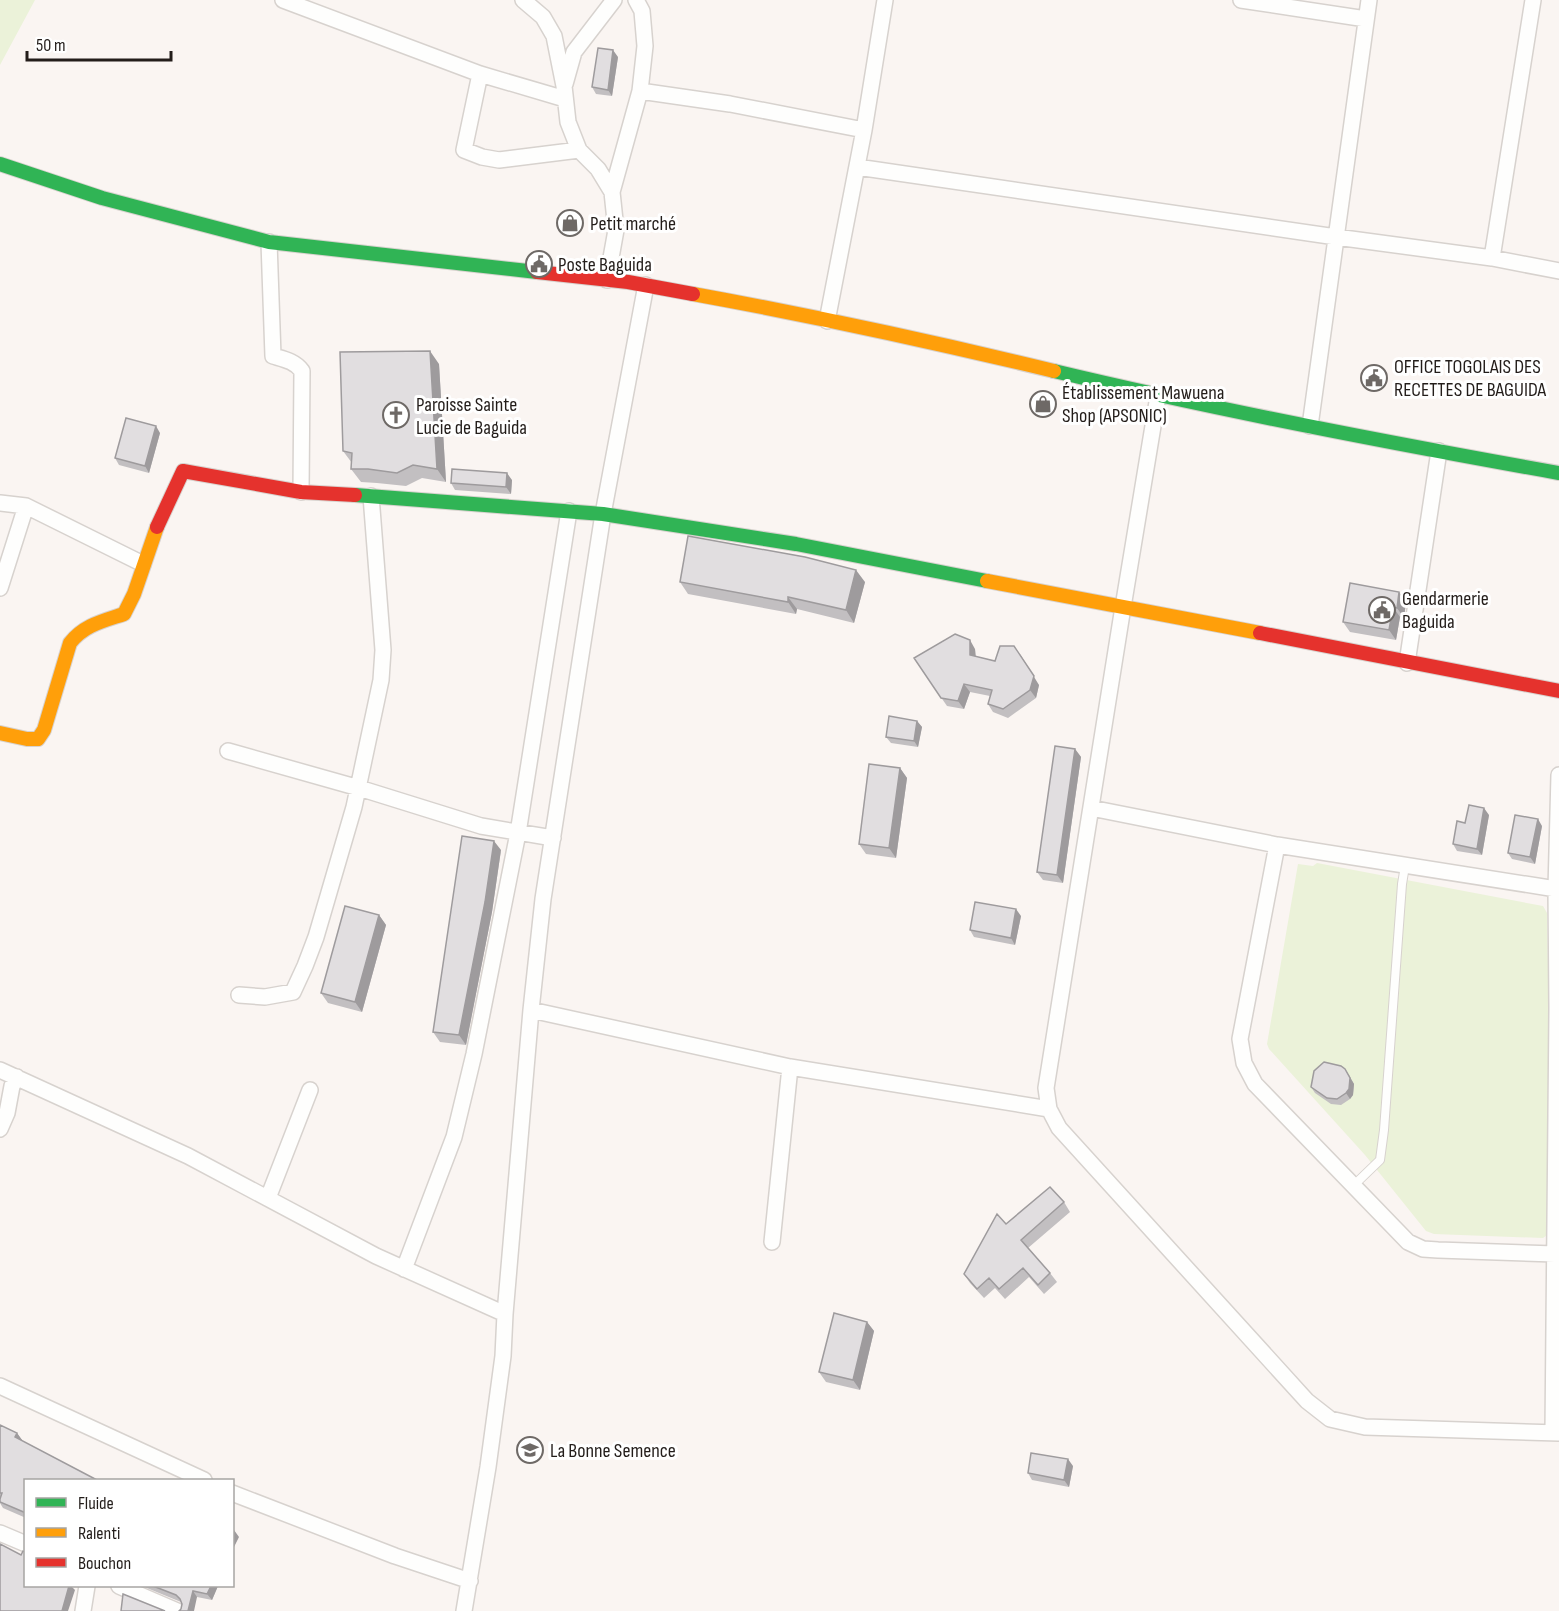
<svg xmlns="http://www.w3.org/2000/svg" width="1559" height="1611" viewBox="0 0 1559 1611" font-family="'Sofia Sans Condensed',sans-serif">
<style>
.green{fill:#ebf2d9}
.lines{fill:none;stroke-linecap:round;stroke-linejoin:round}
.lane-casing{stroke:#d7d2ce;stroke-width:10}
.street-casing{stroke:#d7d2ce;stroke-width:18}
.fast-casing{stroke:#d7d2ce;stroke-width:16}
.slow-casing{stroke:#d7d2ce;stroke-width:16}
.jam-casing{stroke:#d7d2ce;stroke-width:16}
.lane{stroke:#fefefd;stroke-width:8}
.street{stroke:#fefefd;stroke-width:15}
.fast{stroke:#30b455;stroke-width:14}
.slow{stroke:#ff9f0a;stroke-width:14}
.jam{stroke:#e5322d;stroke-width:14}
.wall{fill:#c2bfc1}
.shaded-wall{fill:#9e9b9d}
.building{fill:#e1dee0;stroke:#9e9b9d;stroke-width:1.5}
.labels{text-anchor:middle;stroke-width:6;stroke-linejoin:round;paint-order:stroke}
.poi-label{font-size:20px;fill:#231d1a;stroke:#fff;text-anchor:start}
</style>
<rect width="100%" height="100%" fill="#faf5f2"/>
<path class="green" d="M0,0H35L0,65Z
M1317,863L1543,906L1547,913L1553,1231L1543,1238L1434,1234L1426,1231L1365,1155L1269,1049L1267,1044L1298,864L1313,866Z"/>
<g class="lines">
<defs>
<path id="lane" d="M1353,1186L1380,1160L1384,1130L1402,884L1405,866"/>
<path id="street" d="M283,0L480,74L565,99
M523,0L543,17L554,36L564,86L568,122L579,150L598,169L612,192
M1241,0L1366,19
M480,74L464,150L482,157L499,160L579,150
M565,84L574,52L614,0
M640,91L730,104L864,130
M857,167L1336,237L1492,258L1559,271
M269,242L273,356C283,359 295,361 302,371L301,492
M1492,258L1533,0
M607,280L616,230L612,192L640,91L645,46L642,11L636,0
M827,321L864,130L885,0
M1158,396L1123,607L1046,1088L1049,1109L1059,1128L1307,1401L1330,1419L1365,1427L1559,1433
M1310,426L1369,0
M0,503L26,506L143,564
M0,588L26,506
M1407,663L1439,451
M228,751L359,788L481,826L553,838
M1091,808L1277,845L1556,889
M1277,845L1240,1039L1244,1063L1255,1084L1408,1242L1423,1249L1438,1250L1555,1254
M239,995L265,997L293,992L305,966L316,937L354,807L381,680L383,650L371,496
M531,1010L790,1067L1049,1109
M0,1070L188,1156L376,1256L505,1314
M0,1129L7,1113L12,1086L17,1077
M268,1198L310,1090
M772,1242L790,1067
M404,1269L454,1137L474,1054L518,833L569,511
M0,1386L204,1480
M1553,1433L1557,1009L1556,889L1559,775
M232,1493L395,1556L470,1581
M0,1533L26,1544
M119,1586L177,1611
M83,1611L87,1586
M464,1611L488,1467L503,1356L505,1314L531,1010L543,899L603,514L646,285"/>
<path id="fast" d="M0,164L102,198L269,242L537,272
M1054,371C1221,411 1390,443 1559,473
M355,495L603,514L796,544L987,581"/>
<path id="slow" d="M693,294C814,316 934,342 1054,371
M987,581L1260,633
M0,733L27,739H38L44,730L70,643C84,625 103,621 124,614L134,594L157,527"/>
<path id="jam" d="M537,272L628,282L693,294
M157,527L183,471L301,492L355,495
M1260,633L1559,691"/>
</defs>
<use href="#lane" class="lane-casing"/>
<use href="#street" class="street-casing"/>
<use href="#fast" class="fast-casing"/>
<use href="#slow" class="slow-casing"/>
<use href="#jam" class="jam-casing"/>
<use href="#lane" class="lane"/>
<use href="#street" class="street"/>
<use href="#fast" class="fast"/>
<use href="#slow" class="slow"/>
<use href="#jam" class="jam"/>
</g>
<path class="wall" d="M618,57L612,96L596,94L592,87Z
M439,364L446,482L422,478L406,486L377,483L361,482L351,469L352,463L343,451Z
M160,433L149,473L119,465L115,458Z
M512,480L511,494L455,490L451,483Z
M680,582H865L854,623L797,609L796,614L688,594Z
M1399,592L1406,602L1404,618L1400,617L1396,640L1350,632L1343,622Z
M975,649L976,657L1039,685L1036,698L1008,718L993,712L988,704L990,696L970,692L964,709L947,706L914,658Z
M917,721L922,727L918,747L891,743L886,737Z
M1075,749L1081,757L1063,883L1043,880L1037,872Z
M900,768L907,778L896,858L866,854L859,844Z
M1489,815L1482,855L1457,851L1453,844L1465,823Z
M1542,826L1535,864L1512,859L1508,853Z
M501,850L492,912L466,1045L440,1042L433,1032Z
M379,915L386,925L362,1012L328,1003L321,993Z
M1021,916L1015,945L974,937L970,930Z
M1349,1075L1354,1084L1353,1095L1350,1099L1341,1105L1331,1104L1315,1093L1311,1087Z
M1064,1202L1070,1212L1028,1248L1050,1273L1057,1282L1044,1294L1029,1277L1005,1299L995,1288L984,1298L970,1283L964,1274L1006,1224Z
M867,1322L874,1331L860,1390L826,1382L819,1372Z
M0,1425L17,1433L22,1440L26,1480V1518L3,1508L0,1503Z
M1073,1466L1069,1487L1032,1480L1028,1473Z
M142,1586H218L212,1600L197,1597L181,1609L182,1604L181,1602Z"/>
<path class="shaded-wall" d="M613,50L618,57L612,96L608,90Z
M430,351L439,364L446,482L437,469Z
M156,426L160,433L149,473L145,466Z
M507,473L512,480L511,494L506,487Z
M856,570L865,582L854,623L846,610Z
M1399,592L1406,602L1404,618L1397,608Z
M788,597L797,609L796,614L788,602Z
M1393,607L1400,617L1396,640L1389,630Z
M970,640L975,649L976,664L970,655Z
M1020,654L1039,685L1036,698L1030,690Z
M964,684L970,692L964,709L958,701Z
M917,721L922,727L918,747L914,741Z
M1075,749L1081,757L1063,883L1057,875Z
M900,768L907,778L896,858L889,848Z
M1484,808L1489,815L1482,855L1477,849Z
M1538,819L1542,826L1535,864L1530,857Z
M494,841L501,850L492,912L466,1045L459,1035Z
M1016,909L1021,916L1015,945L1011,938Z
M379,915L386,925L362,1012L355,1002Z
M1345,1069L1354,1084L1353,1095L1350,1099L1346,1093Z
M867,1322L874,1331L860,1390L853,1380Z
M17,1433L22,1440L20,1444L15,1437Z
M1068,1459L1073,1466L1069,1487L1064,1480Z
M234,1530L239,1537L232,1551V1534Z
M69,1586H71L75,1590L68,1611H62Z
M211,1586H218L212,1600L207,1594Z
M193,1591L197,1597L194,1611H188Z"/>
<path class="building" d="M598,48L613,50L608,90L592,87Z
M430,351L437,469L413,465L397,473L368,469H351L352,453L343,451L340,352Z
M126,418L156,426L145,466L115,458Z
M452,469L507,473L506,487L451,483Z
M688,536L805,557L856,570L846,610L788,597V602L680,582Z
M1350,583L1399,592L1397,608L1393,607L1389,630L1343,622Z
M955,634L970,640V655L995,661L1000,646H1014L1034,676L1030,690L1003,709L988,704L992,690L964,684L958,701L941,698L914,658Z
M889,716L917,721L914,741L886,737Z
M1055,746L1075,749L1057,875L1037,872Z
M869,764L900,768L889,848L859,844Z
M1469,805L1484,808L1477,849L1453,844L1457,821L1465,823Z
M1515,815L1538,819L1530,857L1508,853Z
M462,836L494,841L485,902L459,1035L433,1032Z
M975,902L1016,909L1011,938L970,930Z
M345,906L379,915L355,1002L321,993Z
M1324,1062L1341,1066L1345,1069L1350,1078L1349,1089L1346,1093L1337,1099L1327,1098L1311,1087L1314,1071Z
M1050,1187L1064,1202L1021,1240L1050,1273L1038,1285L1023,1268L999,1289L989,1278L977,1289L964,1274L997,1214L1006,1224Z
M834,1313L867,1322L853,1380L819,1372Z
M0,1425L17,1433L15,1437L97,1480H26V1513L0,1502V1499L2,1493H0Z
M1031,1453L1068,1459L1064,1480L1028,1473Z
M0,1544L21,1555L23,1551L26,1553V1586H69L62,1611H0Z
M153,1586H211L207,1594L193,1591L188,1611H179L181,1609L182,1604L180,1599L176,1595Z
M123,1594L165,1611H121Z"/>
<defs>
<symbol id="shop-ring" viewBox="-11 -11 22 22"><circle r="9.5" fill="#fff" stroke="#6e6966" stroke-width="1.5"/><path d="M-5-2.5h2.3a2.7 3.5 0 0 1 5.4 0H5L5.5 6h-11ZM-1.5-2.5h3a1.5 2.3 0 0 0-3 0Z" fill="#6e6966"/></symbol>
<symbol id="civic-ring" viewBox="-11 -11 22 22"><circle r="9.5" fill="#fff" stroke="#6e6966" stroke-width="1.5"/><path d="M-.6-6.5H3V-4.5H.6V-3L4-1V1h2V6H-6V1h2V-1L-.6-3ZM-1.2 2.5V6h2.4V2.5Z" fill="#6e6966"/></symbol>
<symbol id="church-ring" viewBox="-11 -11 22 22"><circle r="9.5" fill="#fff" stroke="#6e6966" stroke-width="1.5"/><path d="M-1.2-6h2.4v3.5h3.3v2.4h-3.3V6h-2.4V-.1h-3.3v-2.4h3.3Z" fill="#6e6966"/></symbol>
<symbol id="school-ring" viewBox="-11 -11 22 22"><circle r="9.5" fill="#fff" stroke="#6e6966" stroke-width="1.5"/><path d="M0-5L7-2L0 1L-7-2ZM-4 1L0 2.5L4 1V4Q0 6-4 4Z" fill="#6e6966"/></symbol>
</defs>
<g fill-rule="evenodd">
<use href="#shop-ring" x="555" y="208" width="30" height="30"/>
<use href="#civic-ring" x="524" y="249" width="30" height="30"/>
<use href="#civic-ring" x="1359" y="363" width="30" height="30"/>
<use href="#shop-ring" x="1028" y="389" width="30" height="30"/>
<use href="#church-ring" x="381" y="400" width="30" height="30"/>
<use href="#civic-ring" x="1367" y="595" width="30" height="30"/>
<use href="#school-ring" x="515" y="1435" width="30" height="30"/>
</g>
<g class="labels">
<g class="poi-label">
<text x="590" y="230">Petit marché</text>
<text x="558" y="271">Poste Baguida</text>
<text x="1394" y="373">OFFICE TOGOLAIS DES<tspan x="1394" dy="23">RECETTES DE BAGUIDA</tspan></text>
<text x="1062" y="399">Établissement Mawuena<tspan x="1062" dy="23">Shop (APSONIC)</tspan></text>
<text x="416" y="411">Paroisse Sainte<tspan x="416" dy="23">Lucie de Baguida</tspan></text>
<text x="1402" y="605">Gendarmerie<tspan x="1402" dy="23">Baguida</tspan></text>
<text x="550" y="1457">La Bonne Semence</text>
</g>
</g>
<rect x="24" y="1479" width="210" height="108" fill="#ffffff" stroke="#a7a5a3" stroke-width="1.5"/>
<rect x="36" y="1498" width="30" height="9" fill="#30b455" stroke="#a7a5a3" stroke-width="1.5"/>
<text x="78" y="1509" font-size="18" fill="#231d1a">Fluide</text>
<rect x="36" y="1528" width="30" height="9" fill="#ff9f0a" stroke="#a7a5a3" stroke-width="1.5"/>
<text x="78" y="1539" font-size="18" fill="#231d1a">Ralenti</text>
<rect x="36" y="1558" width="30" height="9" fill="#e5322d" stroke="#a7a5a3" stroke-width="1.5"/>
<text x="78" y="1569" font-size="18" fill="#231d1a">Bouchon</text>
<path d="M27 51v9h144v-9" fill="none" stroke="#231d1a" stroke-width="3"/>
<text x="36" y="51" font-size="18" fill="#231d1a" stroke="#ffffff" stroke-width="4.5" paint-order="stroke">50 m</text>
</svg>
